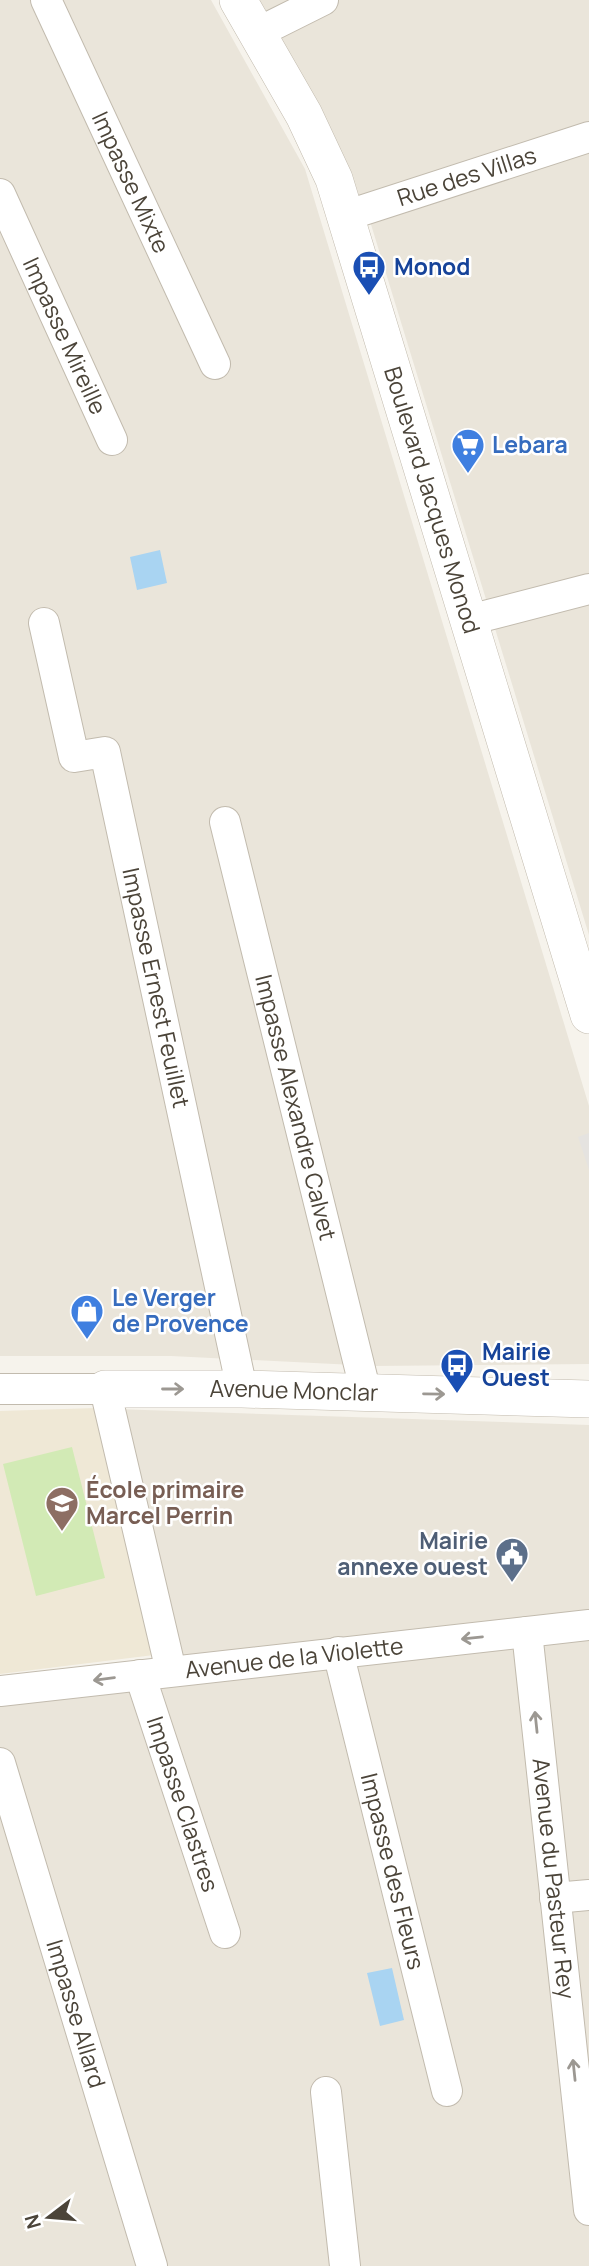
<svg xmlns="http://www.w3.org/2000/svg" width="589" height="2266" viewBox="0 0 589 2266" font-family="Manrope,sans-serif">
<style>
.residential{fill:#eae5da}
.education{fill:#efe8d6}
.green{fill:#d2eab5}
.parking{fill:#e5e3e0}
.water{fill:#a9d4f2}
.lines{fill:none;stroke-linecap:round;stroke-linejoin:round}
.minor-casing{stroke:#c2bbae;stroke-width:32}
.tertiary-casing{stroke:#c2bbae;stroke-width:38}
.minor{stroke:#fff;stroke-width:30}
.tertiary{stroke:#fff;stroke-width:37}
.oneway{stroke:#9c9892}
.labels{text-anchor:middle;stroke-width:5;stroke-linejoin:round;paint-order:stroke}
.street-label{font-size:23px;fill:#4b4439;stroke:#fff}
.transit-label{font-size:23px;font-weight:bold;fill:#164399;stroke:#fff;text-anchor:start}
.shop-label{font-size:23px;font-weight:bold;fill:#366cbe;stroke:#fff;text-anchor:start}
.education-label{font-size:23px;font-weight:bold;fill:#785e54;stroke:#fff;text-anchor:start}
.service-label{font-size:23px;font-weight:bold;fill:#4e5e75;stroke:#fff;text-anchor:end}
</style>
<rect width="100%" height="100%" fill="#f6f3ec"/>
<path class="residential" d="M0,0H211L305,169L589,1106V1364L374,1366L171,1356H0Z
M254,0H589V935L369,218Z
M115,1409L589,1425V2266H0V1701L183,1682Z"/>
<path class="education" d="M96,1408L154,1655L0,1674V1411Z"/>
<path class="green" d="M72,1447L105,1578L36,1596L3,1464Z"/>
<path class="parking" d="M589,1133V1170L578,1137Z"/>
<path class="water" d="M160,550L167,583L137,590L130,557Z
M392,1968L404,2020L380,2026L367,1973Z"/>
<g class="lines">
<defs>
<g id="minor">
<path id="s1" d="M46,0L215,364"/>
<path d="M257,33L323,0"/>
<path id="s2" d="M0,194L112,440"/>
<path id="s3" d="M345,216L589,137"/>
<path d="M469,620L589,589"/>
<path id="s4" d="M44,623L74,757L105,752L242,1389"/>
<path id="s5" d="M225,822L366,1393"/>
<path d="M0,1389H105L171,1671"/>
<path id="s6" d="M527,1632L589,2210"/>
<path id="s7" d="M338,1652L447,2091"/>
<path id="s8" d="M140,1675L225,1933"/>
<path id="s9" d="M0,1691L589,1625"/>
<path id="s10" d="M0,1763L152,2266"/>
<path d="M555,1898L589,1895"/>
<path d="M326,2092L345,2266"/>
</g>
<g id="tertiary">
<path id="s11" d="M238,0L304,115L334,179L589,1015"/>
<path id="s12" d="M105,1389H242L589,1399"/>
</g>
</defs>
<use href="#minor" class="minor-casing"/>
<use href="#tertiary" class="tertiary-casing"/>
<use href="#minor" class="minor"/>
<use href="#tertiary" class="tertiary"/>
</g>
<defs><path id="oneway-shaft" d="M-6 0H5M1.5-3L5.5 0L1.5 3" fill="none" stroke-width="1.6" stroke-linecap="round" stroke-linejoin="round" transform="scale(1.75)"/></defs>
<g class="oneway">
<use href="#oneway-shaft" transform="translate(173 1389)"/>
<use href="#oneway-shaft" transform="translate(434 1394) rotate(1)"/>
<use href="#oneway-shaft" transform="translate(472 1638) rotate(174)"/>
<use href="#oneway-shaft" transform="translate(104 1679) rotate(173)"/>
<use href="#oneway-shaft" transform="translate(536 1722) rotate(-96)"/>
<use href="#oneway-shaft" transform="translate(574 2070) rotate(-96)"/>
</g>
<defs>
<symbol id="bus-pin" viewBox="-11 -11 22 30"><path d="M0 17L-7.5 6A9.5 9.5 0 1 1 7.5 6Z" fill="#1a4fb4" stroke="#fff"/><path d="M-5-6H5V4H4V6H2V4H-2V6H-4V4H-5ZM-3.5-4V0h7V-4ZM-3.5 1.2v1.5H-2V1.2ZM2 1.2v1.5H3.5V1.2Z" fill="#fff"/></symbol>
<symbol id="supermarket-pin" viewBox="-11 -11 22 30"><path d="M0 17L-7.5 6A9.5 9.5 0 1 1 7.5 6Z" fill="#3f7fe0" stroke="#fff"/><path d="M-6-5.5h2.5l.6 2H6L4.5 2H-2.5L-4.4-4H-6ZM-1.5 3.2a1.3 1.3 0 1 0 .1 0ZM3 3.2a1.3 1.3 0 1 0 .1 0Z" fill="#fff"/></symbol>
<symbol id="shop-pin" viewBox="-11 -11 22 30"><path d="M0 17L-7.5 6A9.5 9.5 0 1 1 7.5 6Z" fill="#3f7fe0" stroke="#fff"/><path d="M-5-2.5h2.3a2.7 3.5 0 0 1 5.4 0H5L5.5 6h-11ZM-1.5-2.5h3a1.5 2.3 0 0 0-3 0Z" fill="#fff"/></symbol>
<symbol id="school-pin" viewBox="-11 -11 22 30"><path d="M0 17L-7.5 6A9.5 9.5 0 1 1 7.5 6Z" fill="#8d6e63" stroke="#fff"/><path d="M0-5L7-2L0 1L-7-2ZM-4 1L0 2.5L4 1V4Q0 6-4 4Z" fill="#fff"/></symbol>
<symbol id="civic-pin" viewBox="-11 -11 22 30"><path d="M0 17L-7.5 6A9.5 9.5 0 1 1 7.5 6Z" fill="#5c6f8a" stroke="#fff"/><path d="M-.6-6.5H3V-4.5H.6V-3L4-1V1h2V6H-6V1h2V-1L-.6-3ZM-1.2 2.5V6h2.4V2.5Z" fill="#fff"/></symbol>
</defs>
<g fill-rule="evenodd">
<use href="#bus-pin" x="350" y="248" width="38" height="52"/>
<use href="#supermarket-pin" x="449" y="426" width="38" height="52"/>
<use href="#shop-pin" x="68" y="1292" width="38" height="52"/>
<use href="#bus-pin" x="438" y="1346" width="38" height="52"/>
<use href="#school-pin" x="43" y="1484" width="38" height="52"/>
<use href="#civic-pin" x="493" y="1535" width="38" height="52"/>
</g>
<g class="labels">
<g class="street-label">
<text dy="8" stroke="none"><textPath href="#s3" startOffset="128">Rue des Villas</textPath></text>
<text dy="8" stroke="none"><textPath href="#s1" startOffset="201">Impasse Mixte</textPath></text>
<text dy="8" stroke="none"><textPath href="#s2" startOffset="156">Impasse Mireille</textPath></text>
<text dy="8" stroke="none"><textPath href="#s11" startOffset="539">Boulevard Jacques Monod</textPath></text>
<text dy="8" stroke="none"><textPath href="#s4" startOffset="410">Impasse Ernest Feuillet</textPath></text>
<text dy="8" stroke="none"><textPath href="#s5" startOffset="294">Impasse Alexandre Calvet</textPath></text>
<text dy="8" stroke="none"><textPath href="#s12" startOffset="189">Avenue Monclar</textPath></text>
<text dy="8" stroke="none"><textPath href="#s9" startOffset="296">Avenue de la Violette</textPath></text>
<text dy="8" stroke="none"><textPath href="#s8" startOffset="136">Impasse Clastres</textPath></text>
<text dy="8" stroke="none"><textPath href="#s7" startOffset="226">Impasse des Fleurs</textPath></text>
<text dy="8" stroke="none"><textPath href="#s6" startOffset="248">Avenue du Pasteur Rey</textPath></text>
<text dy="8" stroke="none"><textPath href="#s10" startOffset="262">Impasse Allard</textPath></text>
</g>
<g class="transit-label">
<text x="394" y="275">Monod</text>
<text x="482" y="1360">Mairie<tspan x="482" dy="26">Ouest</tspan></text>
</g>
<g class="shop-label">
<text x="492" y="453">Lebara</text>
<text x="112" y="1306">Le Verger<tspan x="112" dy="26">de Provence</tspan></text>
</g>
<g class="education-label">
<text x="86" y="1498">École primaire<tspan x="86" dy="26">Marcel Perrin</tspan></text>
</g>
<g class="service-label">
<text x="488" y="1549">Mairie<tspan x="488" dy="26">annexe ouest</tspan></text>
</g>
</g>
<g transform="translate(49 2217) rotate(254)" stroke="#ffffff" stroke-width="5" paint-order="stroke">
<path d="M0-5L12 26L0 18L-12 26Z" fill="#4b4439"/>
<text y="-10" font-size="19" font-weight="bold" text-anchor="middle" fill="#4b4439">N</text>
</g>
</svg>
